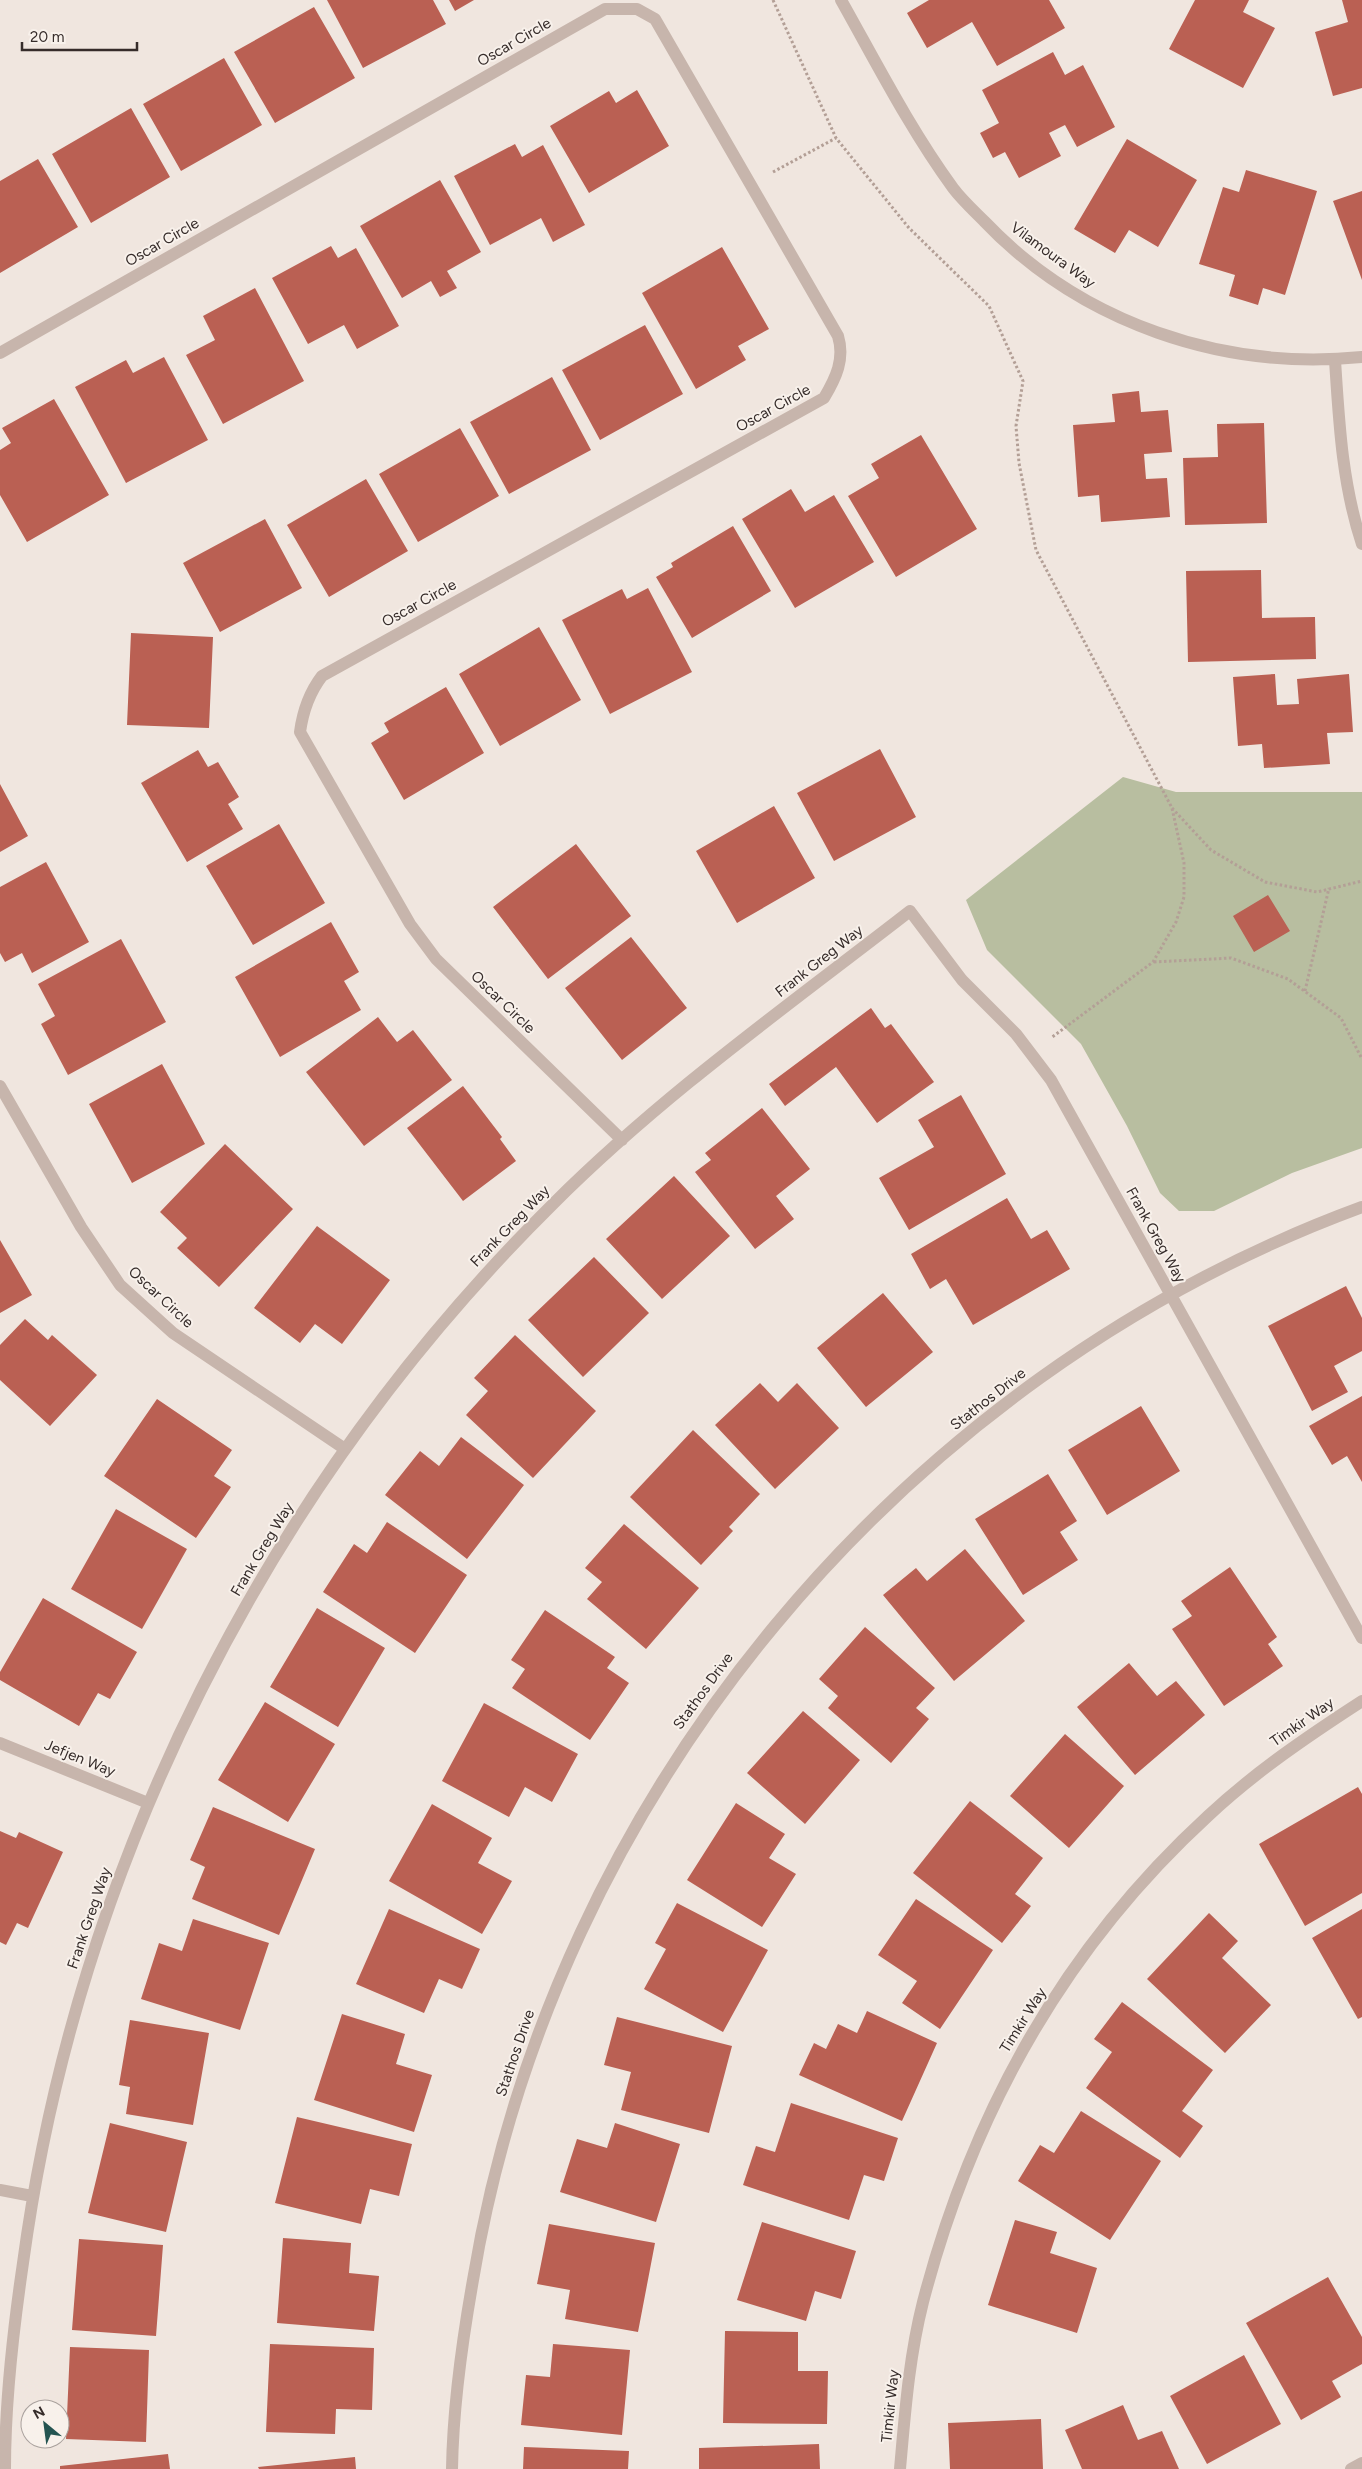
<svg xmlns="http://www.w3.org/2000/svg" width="1362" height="2469" viewBox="0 0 1362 2469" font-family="Figtree,sans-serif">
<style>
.green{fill:#b8bea0}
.building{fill:#ba6053}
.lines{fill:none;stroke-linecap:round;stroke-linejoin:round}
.path{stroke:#b39f96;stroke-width:3;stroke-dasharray:2.5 2.5;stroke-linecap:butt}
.street{stroke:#c7b5ac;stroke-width:12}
.labels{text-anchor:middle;stroke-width:4;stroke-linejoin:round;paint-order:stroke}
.street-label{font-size:15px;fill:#362c2a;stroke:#f8f1eb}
</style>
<rect width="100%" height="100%" fill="#f0e6df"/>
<path class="green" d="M1123,777L1176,792H1362V1148L1292,1173L1214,1211H1179L1160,1193L1127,1126L1081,1044L987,950L966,900Z"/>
<path class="building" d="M327,0H433L446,24L363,68Z
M449,0H474L455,11Z
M929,0H1049L1065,28L997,66L972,22L927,48L907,13Z
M1195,0H1249L1243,12L1275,28L1243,88L1169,49Z
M1342,0H1362V88L1333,96L1315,32L1348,22Z
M314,7L355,78L275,123L234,52Z
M1053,52L1065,75L1083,65L1115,127L1077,147L1065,125L1049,133L1061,156L1019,178L1005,152L993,158L980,133L999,123L982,90Z
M224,58L262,125L181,171L143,104Z
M637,90L669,146L589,193L550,126L609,91L616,103Z
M131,108L170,177L91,223L52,154Z
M1127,139L1197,180L1158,247L1129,230L1115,253L1074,229Z
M515,144L522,157L543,145L585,225L553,242L541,218L490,245L454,176Z
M38,159L78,227L0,273V181Z
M1246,170L1317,191L1285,295L1263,288L1258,305L1229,296L1235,275L1199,264L1223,187L1239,192Z
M440,180L481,252L447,271L457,288L440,297L431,281L402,298L360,226Z
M1362,191V280L1333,201Z
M331,246L338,258L356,248L399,326L357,349L344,325L308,344L272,278Z
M722,247L769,329L738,346L746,360L696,389L642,293Z
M255,288L304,381L223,424L186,355L215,340L203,316Z
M645,325L683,394L600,440L562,370Z
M164,357L208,440L126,483L75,387L126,360L133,373Z
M552,377L591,450L509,494L470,422Z
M1139,391L1141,412L1168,410L1172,452L1144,454L1146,479L1167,478L1170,517L1101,522L1099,495L1078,497L1073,425L1115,422L1112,394Z
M54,399L109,495L27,542L0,495V450L11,443L2,428Z
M1264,423L1267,523L1185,525L1183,458L1218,457L1217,424Z
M460,428L499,496L418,542L379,474Z
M921,435L977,529L896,577L848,496L879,478L871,464Z
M366,479L408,551L329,597L287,525Z
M791,489L805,512L834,495L874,562L795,608L742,519Z
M265,519L302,588L220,632L183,563Z
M733,526L771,591L692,638L656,577L673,567L671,563Z
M1261,570L1262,618L1315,617L1316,659L1188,662L1186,571Z
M648,588L692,672L610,714L562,620L622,589L627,599Z
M539,627L581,700L500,746L459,674Z
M131,633L213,637L209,728L127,725Z
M1275,674L1277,705L1299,704L1297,679L1349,674L1353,732L1327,733L1330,764L1264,768L1262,744L1238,746L1233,677Z
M446,687L484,753L404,800L371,743L389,732L384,723Z
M880,749L916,817L834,861L797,793Z
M198,750L208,767L218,762L239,797L228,804L243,829L187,862L141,783Z
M0,784L28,836L0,852Z
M774,806L815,878L737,923L696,851Z
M279,824L325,903L253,945L206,866Z
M576,844L631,916L548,979L493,907Z
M46,862L89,942L32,973L22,953L5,962L0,953V887Z
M1268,895L1290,931L1254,952L1233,916Z
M331,922L359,972L344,981L361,1010L280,1057L235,977Z
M631,937L687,1008L622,1060L565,988Z
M121,939L166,1022L68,1075L41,1024L55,1016L38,984Z
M871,1008L885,1028L891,1024L934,1082L877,1123L836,1067L785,1106L769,1084Z
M378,1017L397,1042L413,1030L452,1080L364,1146L306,1072Z
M162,1064L205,1144L132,1183L89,1104Z
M463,1086L502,1137L500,1139L516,1161L463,1201L407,1128Z
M961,1095L1006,1174L909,1230L879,1178L934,1147L918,1120Z
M762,1108L810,1169L776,1196L794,1219L755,1249L695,1172L711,1160L705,1153Z
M225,1144L293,1209L219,1287L177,1248L187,1238L160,1212Z
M674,1176L730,1236L662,1299L606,1239Z
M1007,1198L1031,1239L1047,1230L1070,1269L973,1325L946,1279L930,1289L911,1254Z
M317,1226L390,1280L342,1344L315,1324L300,1343L254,1308Z
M0,1240L32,1295L0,1313Z
M594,1257L649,1313L583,1377L528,1320Z
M1346,1286L1362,1318V1351L1334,1366L1348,1392L1312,1411L1268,1326Z
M883,1293L933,1352L866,1407L817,1348Z
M25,1319L48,1340L52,1335L97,1375L50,1426L0,1380V1345Z
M515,1335L596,1411L533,1478L466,1415L488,1391L474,1378Z
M760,1383L778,1402L797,1383L839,1428L775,1489L715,1425Z
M1362,1396V1482L1347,1456L1332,1465L1309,1426Z
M157,1399L232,1450L214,1476L231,1487L196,1538L104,1476Z
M1141,1406L1180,1471L1107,1515L1068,1450Z
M693,1430L760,1494L729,1527L733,1531L701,1565L630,1497Z
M461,1437L524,1485L467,1559L385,1495L420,1451L439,1466Z
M1048,1474L1077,1521L1060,1532L1078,1560L1023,1595L975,1519Z
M116,1509L187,1549L142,1629L71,1589Z
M387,1522L467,1575L415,1653L323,1592L354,1544L367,1553Z
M624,1524L699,1588L646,1649L587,1599L602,1582L585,1568Z
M965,1549L1025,1621L954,1681L883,1595L916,1568L927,1581Z
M1230,1567L1277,1637L1268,1644L1283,1666L1224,1706L1172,1629L1192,1616L1181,1601Z
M43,1598L137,1652L110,1699L98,1693L79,1726L0,1680V1672Z
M317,1608L385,1648L338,1727L270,1687Z
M545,1610L615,1657L607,1668L629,1683L590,1740L512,1688L525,1669L511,1660Z
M865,1627L935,1688L916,1708L929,1719L891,1763L828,1708L838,1696L819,1679Z
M1129,1663L1157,1696L1176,1681L1205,1715L1135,1775L1077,1707Z
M265,1702L335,1744L288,1822L218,1780Z
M484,1703L578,1754L552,1802L525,1787L509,1817L442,1781Z
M803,1711L860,1760L805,1824L747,1773Z
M1065,1734L1124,1786L1069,1848L1010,1796Z
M1358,1787L1362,1794V1893L1305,1926L1259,1844Z
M970,1801L1043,1858L1015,1894L1031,1906L1002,1943L913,1873Z
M736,1803L785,1834L769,1858L796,1874L762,1927L687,1880Z
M432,1804L492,1838L478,1863L512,1881L482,1934L389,1881Z
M213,1807L315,1849L279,1935L192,1899L205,1867L190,1860Z
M0,1831L16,1838L19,1832L63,1852L28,1928L17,1923L6,1945L0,1942Z
M916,1899L993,1950L940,2029L902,2003L917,1981L878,1955Z
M677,1903L768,1950L723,2032L644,1989L666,1949L655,1943Z
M389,1909L480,1949L462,1989L439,1979L424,2013L356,1984Z
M1362,1909V2017L1358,2019L1312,1938Z
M1209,1913L1238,1941L1222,1958L1271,2005L1225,2053L1147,1979Z
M193,1919L269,1943L240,2030L141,1999L159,1943L182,1951Z
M1122,2002L1213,2070L1182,2111L1203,2126L1180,2158L1086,2088L1112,2052L1094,2039Z
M867,2011L937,2043L902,2121L799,2075L814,2043L826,2049L838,2024L857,2033Z
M342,2014L405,2034L396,2064L432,2075L414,2132L314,2100Z
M617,2017L732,2046L709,2133L621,2110L631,2072L604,2065Z
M130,2020L209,2033L193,2125L126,2114L130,2087L119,2085Z
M791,2103L898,2138L884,2181L864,2175L849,2220L743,2185L756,2146L775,2152Z
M1081,2111L1161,2161L1110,2240L1018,2181L1040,2145L1054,2153Z
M297,2117L412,2144L399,2196L370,2189L361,2224L275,2203Z
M110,2123L187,2142L166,2232L88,2213Z
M615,2123L680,2144L656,2222L560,2192L577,2139L607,2148Z
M1015,2220L1057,2232L1050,2253L1097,2268L1077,2333L988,2305Z
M762,2222L856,2251L841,2299L815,2291L806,2321L737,2300Z
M549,2224L655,2243L638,2332L565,2319L570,2290L537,2284Z
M283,2238L351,2243L349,2273L379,2276L374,2331L277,2323Z
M79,2239L163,2245L156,2336L72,2330Z
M1328,2277L1362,2337V2364L1332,2381L1341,2397L1301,2420L1246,2323Z
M725,2331L798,2332V2371H828L827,2424L723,2423Z
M270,2344L374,2348L372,2410L336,2409L335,2434L266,2432Z
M553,2344L630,2350L622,2435L521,2425L526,2375L550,2377Z
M70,2347L149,2350L146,2442L66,2439Z
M1244,2355L1281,2424L1207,2464L1170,2396Z
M1123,2405L1138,2440L1162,2431L1179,2469H1082L1065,2430Z
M1041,2419L1043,2469H950L948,2423Z
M819,2444L820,2469H699V2448Z
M524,2447L629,2451L628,2469H523Z
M168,2454L170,2469H60V2466Z
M355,2457L356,2469H259L258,2467Z"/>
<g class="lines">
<path class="path" d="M773,0L836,138L909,228L989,306L1023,381L1016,426L1019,463L1036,550L1172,808L1184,863V897L1176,922L1153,962L1051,1038
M773,172L836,138
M1172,808L1211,850L1265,882L1317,892L1362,881
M1154,962L1231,958L1288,979L1341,1018L1362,1059
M1305,991L1329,888"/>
<path class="street" d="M841,0C877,64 910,129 953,188C962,200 974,211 984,221C1081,323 1223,371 1362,357
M0,353L605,9H637L655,19L838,336C845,359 836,378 824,398L322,676C309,693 303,710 300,732L410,924L436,959L622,1140
M1335,360C1339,422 1342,484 1362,544
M0,1086L81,1227L120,1285L173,1333L345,1449
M0,1743L148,1803
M0,2190L32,2196
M5,2469C5,2400 13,2331 23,2263C77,1864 267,1487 553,1204C662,1095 789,1005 910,911L962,980L1016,1034L1051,1080L1362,1638
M452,2469C453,2405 462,2342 473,2280C553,1796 902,1376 1362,1207
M900,2469C905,2413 909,2357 923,2302C972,2114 1064,1948 1208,1816C1255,1772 1308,1736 1362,1701
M1351,2469L1362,2463"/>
</g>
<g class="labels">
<g class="street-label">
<text transform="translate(514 42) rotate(-30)" y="5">Oscar Circle</text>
<text transform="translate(162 242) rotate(-30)" y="5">Oscar Circle</text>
<text transform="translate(1053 255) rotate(36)" y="5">Vilamoura Way</text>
<text transform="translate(773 408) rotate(-29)" y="5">Oscar Circle</text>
<text transform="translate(419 603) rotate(-29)" y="5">Oscar Circle</text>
<text transform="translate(819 961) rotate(-38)" y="5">Frank Greg Way</text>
<text transform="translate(503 1002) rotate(44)" y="5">Oscar Circle</text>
<text transform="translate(510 1226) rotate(-46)" y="5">Frank Greg Way</text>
<text transform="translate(1156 1235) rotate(61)" y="5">Frank Greg Way</text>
<text transform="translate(161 1297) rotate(43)" y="5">Oscar Circle</text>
<text transform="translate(988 1399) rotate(-38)" y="5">Stathos Drive</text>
<text transform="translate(262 1549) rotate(-59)" y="5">Frank Greg Way</text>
<text transform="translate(703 1691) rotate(-54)" y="5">Stathos Drive</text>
<text transform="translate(1302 1722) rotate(-35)" y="5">Timkir Way</text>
<text transform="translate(80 1758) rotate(22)" y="5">Jefjen Way</text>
<text transform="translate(89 1918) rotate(-71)" y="5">Frank Greg Way</text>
<text transform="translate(1023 2020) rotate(-58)" y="5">Timkir Way</text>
<text transform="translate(515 2053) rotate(-71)" y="5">Stathos Drive</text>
<text transform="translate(890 2406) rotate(-84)" y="5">Timkir Way</text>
</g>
</g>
<g transform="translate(45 2424) rotate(331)"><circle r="24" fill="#f8f1eb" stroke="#aaa29e"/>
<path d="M0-4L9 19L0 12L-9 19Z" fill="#245451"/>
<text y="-8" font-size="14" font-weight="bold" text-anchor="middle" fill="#362c2a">N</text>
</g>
<path d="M22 42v8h115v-8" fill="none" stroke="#362c2a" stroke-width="2.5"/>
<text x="30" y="42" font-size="15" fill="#362c2a" stroke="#f8f1eb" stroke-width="4" paint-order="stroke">20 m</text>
</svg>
